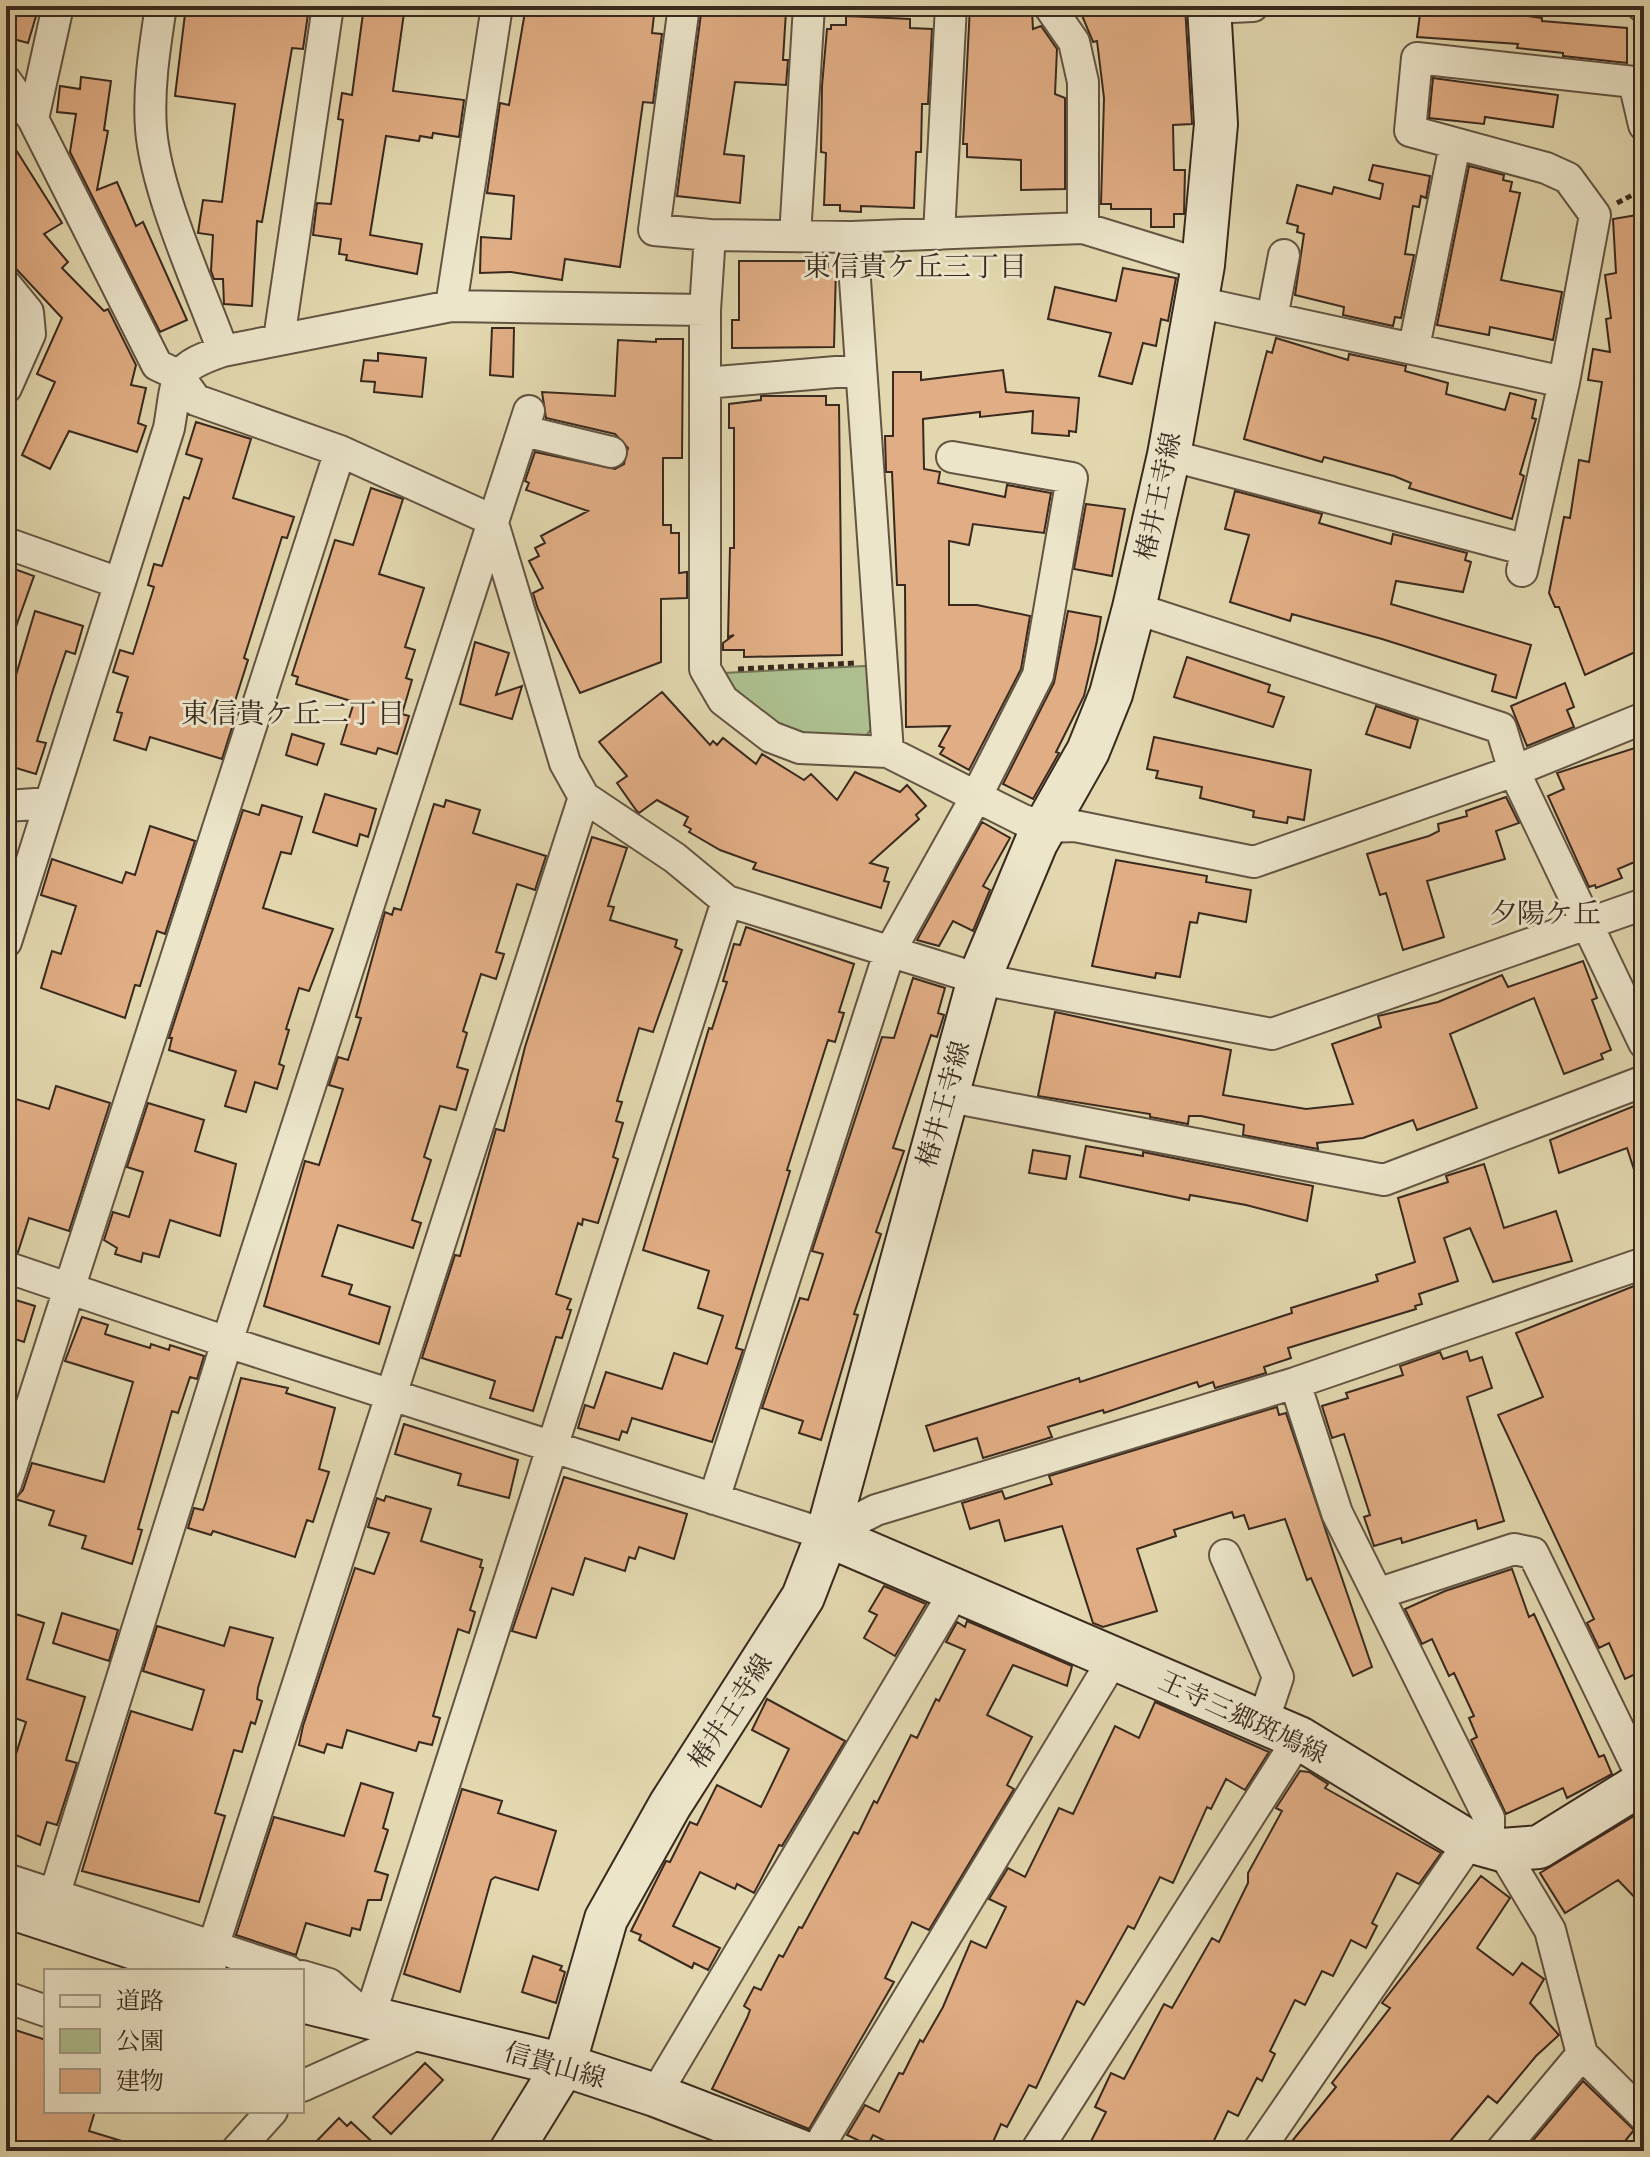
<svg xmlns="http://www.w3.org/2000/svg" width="1650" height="2157" viewBox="0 0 1650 2157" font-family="'IM FELL French Canon','Noto Serif JP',serif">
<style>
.green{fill:#adbf8f;stroke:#737456;stroke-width:2}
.building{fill:#e1ad84;stroke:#39291e;stroke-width:2}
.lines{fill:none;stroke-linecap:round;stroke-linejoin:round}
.minor-casing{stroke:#635442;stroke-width:34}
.secondary-casing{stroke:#39291e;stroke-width:46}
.path{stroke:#39291e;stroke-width:5;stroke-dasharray:6 4;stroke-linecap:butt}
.minor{stroke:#ece5ca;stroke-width:30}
.secondary{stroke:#ece5ca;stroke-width:42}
.labels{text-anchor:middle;stroke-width:6;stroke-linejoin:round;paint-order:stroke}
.street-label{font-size:26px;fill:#39291e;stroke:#ece5ca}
.neighbourhood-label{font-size:28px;fill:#39291e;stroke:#ece5ca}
</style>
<rect width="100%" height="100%" fill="#e2d7ae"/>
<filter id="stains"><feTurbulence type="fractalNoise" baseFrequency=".0025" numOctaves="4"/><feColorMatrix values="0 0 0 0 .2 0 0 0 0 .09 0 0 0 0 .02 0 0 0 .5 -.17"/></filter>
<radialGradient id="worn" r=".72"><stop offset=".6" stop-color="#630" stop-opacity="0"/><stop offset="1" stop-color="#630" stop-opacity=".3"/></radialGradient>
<path class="green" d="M865,666L870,669L872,728L864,738C802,738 753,738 723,673Z"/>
<path class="building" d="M6,6H39L28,43L6,37Z
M186,6H250L308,14L303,49L292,48L262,222L257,221L252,306L224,304L223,279H214L211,271L213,235L198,233L203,200L222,202L235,104L175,96Z
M364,6H405L393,91L464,100L459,137L433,133L432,138L420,136L419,141L386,136L370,235L422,244L417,274L346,260L347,255L339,254L341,239L313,235L317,203L331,204L343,120L338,119L342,93L352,95Z
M526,6H655L652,33L662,34L653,103L643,102L620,267L565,259L562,280L511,272L480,273L481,237L511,239L514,196L487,193L500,103L509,105Z
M702,6H775V10L786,11L783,60H788L786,85L735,82L724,154L744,156L740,203L677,196Z
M970,6H1013V10L1032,11L1033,29L1041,26L1057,49L1055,94L1065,98V189L1021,190V160L967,157V144H963Z
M1101,6H1185L1192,124L1173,125L1174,170H1185L1184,214H1174V227H1151V209H1111V204H1101L1104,98L1097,41L1093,42L1081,13Z
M1421,6H1459L1542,18V21L1627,28V63L1563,56V53L1517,48L1518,44L1417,37Z
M846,16L910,19V28L932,29L928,104H922L921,152H916L914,208L861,206V212L840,211V205H824L826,153L821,152L822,86L827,29H831V25H846Z
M81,77L111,81L104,130L108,131L97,190L117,182L136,226L143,222L187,320L160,332L70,152L76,114L57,112L60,86L80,89Z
M1433,78L1558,95L1553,127L1485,117L1484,124L1429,118Z
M6,134L62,223L44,234L68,262L62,268L104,311L108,309L136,365L131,385L146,388L138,423L146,426L137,452L69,431L50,469L22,455L55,382L37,374L62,318L6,258Z
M1373,165L1430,176L1426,198L1421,196L1419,207L1413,206L1405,254L1414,255L1401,318L1395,317L1393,326L1343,315L1344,307L1295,295L1304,234L1297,232L1298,226L1287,223L1297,185L1332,194L1334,187L1380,199L1383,184L1369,180Z
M1469,166L1504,175L1503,180L1512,182L1510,191L1520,193L1501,280L1562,292L1553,340L1490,327L1489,335L1437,325Z
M1637,215L1644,275V648L1585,675L1559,607H1555L1549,593L1564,517L1570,518L1579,460L1589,462L1602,382L1588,380L1593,349L1610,352L1606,319L1611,318L1605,275L1616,273L1613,219Z
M739,261H808L828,262V267H836L834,347L732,348V320H739Z
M1123,268L1176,278L1168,321L1161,319L1156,346L1143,343L1132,384L1099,376L1111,333L1048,319L1055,287L1116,301Z
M492,328H514L513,377L490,375Z
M1276,338L1348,360L1349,354L1406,366L1405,371L1448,383L1446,394L1505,410L1510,393L1536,400L1532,418L1536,419L1520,474L1524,476L1512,519L1409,488L1411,483L1394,476L1324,457L1322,462L1244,439L1267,351L1272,353Z
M656,339H683L682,458H663V525H671V533H679V573L687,572V598L661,599V662L580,693L538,609L533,593L543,588L529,561L539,556L535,548L545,543L541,536L588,511L526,490L529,483L525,481L535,452L615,469L624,464L628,448L615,434L546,418L542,392L615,396L618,340L656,342Z
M378,353L426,358L422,397L374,392L375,382L361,381L364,360L378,361Z
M1003,370L1006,392L1079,398L1076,432L1069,431V436L1032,433L1033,411L980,417V412L923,419L924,469L940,472L938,483L1005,497L1007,485L1051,493L1044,533L973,524L969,545L949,541V605H977L1030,616L1021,669L969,770L940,754L944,748L939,746L950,726L906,727L905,585H897L892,472H886L885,436H893V372H921V380Z
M761,396H826V405H839L842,655L744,657V650H723V643L734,635L728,637L730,548H734V428H729V404L761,400Z
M196,422L251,439L233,498L294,517L287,538L282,537L244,658L248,660L229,720L234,721L222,759L150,737L146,750L114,740L122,713L117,712L128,677L113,672L120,650L133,654L154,587L148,585L154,564L162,566L184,497L189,499L202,459L186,454Z
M371,488L403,499L379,574L424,588L405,647L415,650L406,678L412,680L402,714L409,716L397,754L378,748L376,754L341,744L354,702L296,684L298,677L292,675L335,540L353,545Z
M1235,491L1322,514L1319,523L1391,544L1393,534L1467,553L1465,560L1471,562L1463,592L1396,581L1391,604L1531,645L1516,698L1492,691L1496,675L1382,639L1292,614L1290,621L1230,602L1249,535L1225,529Z
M1086,504L1125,509L1112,576L1074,569Z
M6,566L34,576L9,646H6Z
M35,611L83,626L75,654L66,651L53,690L37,741L46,743L36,774L6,765V690L11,692Z
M1068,611L1101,617L1097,641L1084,696L1056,752L1059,753L1033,799L1003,784L1054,683Z
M475,642L509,653L496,695L522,686L512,719L460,704Z
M1187,657L1270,685L1268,692L1284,697L1273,727L1174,697Z
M1565,683L1574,707L1567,710L1574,727L1527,746L1511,706Z
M662,692L710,745L713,741L717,745L723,738L756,764L762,754L804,780L811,774L837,800L855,772L900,792L907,785L926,806L916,815L919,819L870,863L888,868L884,881L889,882L881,908L753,869L756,863L720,850L689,832L691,829L684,825L688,817L657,800L639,813L636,810L617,783L627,776L599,742Z
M1376,706L1418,720L1410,748L1366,734Z
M292,734L324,744L317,765L286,755Z
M1154,737L1311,770L1304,820L1288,817L1287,823L1253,817L1254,811L1200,798L1202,787L1156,778L1158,771L1147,769Z
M1644,745V858L1618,869L1622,878L1596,888L1595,885L1589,887L1548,796L1564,789L1557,773Z
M325,794L376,809L368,837L360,834L357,846L313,832Z
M1506,797L1519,823L1496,831L1505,859L1427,881L1444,937L1403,950L1386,893L1380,895L1367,854L1429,836L1439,831L1438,824L1467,816L1466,811Z
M446,800L480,810L473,833L546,856L535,890L517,884L496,952L504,954L496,979L481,974L463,1031L467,1033L457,1067L468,1070L456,1110L440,1106L424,1157L431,1160L412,1220L421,1223L413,1248L338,1225L322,1276L352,1285L349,1294L390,1307L379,1344L264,1306L305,1161L319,1165L343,1089L329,1085L338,1057L348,1060L361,1018L356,1017L385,912L392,915L394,908L401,910L434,804L444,807Z
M262,805L302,817L291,854L281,852L263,908L333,929L309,991L299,988L286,1029L289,1030L279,1064L284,1066L277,1089L255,1082L246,1112L225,1106L236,1071L169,1050L172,1038H169L243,810L259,815Z
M982,822L1010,838L983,886L990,890L973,931L953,921L939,946L917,940Z
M150,826L195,841L165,934L157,931L140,986L135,985L125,1018L41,988L52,951L61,954L76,906L41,895L52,859L122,883L126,872L135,875Z
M592,837L627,848L608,906L614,907L610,920L677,940L675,947L682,950L653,1032L639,1028L617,1101L622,1102L616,1121L623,1123L613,1157L618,1159L598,1223L583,1219L582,1225L578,1223L556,1294L571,1299L567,1309L571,1310L562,1338L556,1337L533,1411L490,1398L495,1381L422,1358L455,1255L460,1256L496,1129L504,1131L525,1047Z
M1116,860L1207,876L1206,882L1251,890L1246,922L1199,913L1197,923L1190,922L1180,977L1156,973L1155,978L1092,966Z
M746,927L854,964L839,1012L844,1013L835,1042L828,1040L787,1170L790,1171L736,1348L743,1350L712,1442L632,1418L627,1433L622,1431L619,1440L578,1428L585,1405L594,1408L606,1372L662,1389L674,1353L707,1364L723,1316L698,1308L709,1271L643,1250L709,1028L712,1029L727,982L723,981L734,944L740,945Z
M1583,961L1597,998L1592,1000L1611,1050L1601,1054L1603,1059L1564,1074L1534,998L1450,1034L1477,1108L1417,1130L1413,1120L1363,1138L1317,1143L1318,1149L1243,1135L1244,1125L1201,1116H1189L1188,1124L1150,1117V1114L1038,1096L1055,1012L1231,1050L1223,1095L1306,1109L1353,1104L1332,1044L1381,1027L1378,1016L1438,1002L1502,975L1508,987Z
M913,978L945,988L938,1013L944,1015L937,1037L931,1035L893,1148L904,1151L876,1232L881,1234L854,1314L858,1315L821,1440L799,1433L803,1421L762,1408L800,1298L808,1300L823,1254L812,1251L882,1037L894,1038Z
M56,1086L110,1103L69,1231L29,1218L18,1252L6,1249V1096L49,1109Z
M1644,1102V1187L1640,1188L1627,1148L1559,1173L1550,1140Z
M148,1103L204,1120L195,1151L236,1164L220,1236L170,1220L159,1257L143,1253L141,1262L115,1254L117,1248L104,1240L113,1212L129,1217L143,1172L127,1167Z
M1086,1146L1143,1156V1152L1313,1186L1307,1221L1246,1205L1190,1195L1189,1200L1080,1177Z
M1033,1150L1070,1156L1066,1179L1029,1173Z
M1484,1164L1504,1228L1556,1211L1572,1261L1493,1282L1470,1228L1444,1238L1458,1281L1419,1294L1422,1304L1415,1306L1416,1309L1288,1348L1291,1358L1264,1367L1266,1373L1215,1388L1213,1382L1199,1387L1197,1382L1104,1413L1103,1410L1048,1427L1052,1437L983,1458L977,1438L934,1451L926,1426L1079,1378L1080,1382L1292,1313L1291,1308L1378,1281L1376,1275L1415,1262L1398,1198L1448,1182L1446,1176Z
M1644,1282V1670L1625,1679L1609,1643L1599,1648L1587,1623L1594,1619L1498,1415L1543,1397L1516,1333Z
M6,1297L35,1306L24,1342L6,1336Z
M82,1317L108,1325L105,1334L150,1348L151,1344L169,1350L170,1345L204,1356L197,1379L190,1377L178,1413L172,1411L138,1529L142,1530L132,1564L82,1548L86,1536L49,1525L54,1511L15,1499L23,1490L32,1463L104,1482L133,1382L65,1361Z
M1467,1351L1470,1361L1482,1357L1492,1388L1467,1397L1504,1521L1478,1529L1476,1520L1402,1543L1401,1538L1374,1546L1364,1517L1370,1515L1344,1434L1332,1438L1322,1406L1348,1398L1346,1393L1403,1375L1400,1366L1440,1352L1443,1359Z
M241,1378L288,1388L286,1393L335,1408L319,1469L329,1472L313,1522L307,1520L295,1557L213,1531L211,1535L188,1528L194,1508L203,1510L206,1502Z
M1277,1407L1279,1415L1286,1413L1372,1667L1353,1676L1311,1578L1307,1580L1285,1519L1249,1529L1244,1515L1234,1518L1232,1512L1174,1530L1176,1536L1137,1549L1157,1611L1103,1627L1093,1623L1062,1526L1005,1541L999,1520L970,1529L962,1503L1002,1491L1005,1499L1052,1484L1049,1476Z
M404,1424L518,1460L509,1498L458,1485L461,1474L395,1454Z
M564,1477L687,1514L674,1559L639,1547L635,1559L629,1557L625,1571L585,1558L573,1595L552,1588L536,1638L512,1631Z
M386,1496L431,1509L421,1541L482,1560L480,1567L483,1568L470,1610L475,1612L469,1633L458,1629L433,1716L440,1718L432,1745L419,1742L416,1751L347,1730L342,1748L327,1744L324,1753L299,1745L303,1726L355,1568L374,1574L389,1533L368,1527L377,1498L384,1501Z
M1512,1569L1529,1617L1534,1614L1599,1757L1604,1755L1612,1774L1567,1798L1563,1788L1506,1814L1471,1740L1477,1737L1469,1718L1474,1716L1454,1673L1449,1676L1432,1639L1422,1644L1405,1609L1445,1591Z
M884,1586L926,1604L895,1656L864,1638L877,1615L869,1611Z
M6,1611L44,1623L27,1679L85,1697L66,1760L77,1763L57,1825L47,1822L40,1845L6,1831V1786L26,1722L15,1718L11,1728H6Z
M62,1613L118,1630L109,1661L53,1643Z
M967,1621L1072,1666L1067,1686L1013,1665L987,1715L1032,1737L1007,1785L1014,1789L929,1930L912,1922L885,1978L894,1982L809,2129L712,2089L747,2018L750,2010L744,2006L754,1987L761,1990L779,1955L783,1957L799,1927L802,1928L854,1832L858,1834L874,1801L877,1803L911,1735L917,1738L936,1699L939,1701L965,1650L946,1642L957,1622L965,1627Z
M157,1626L224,1646L230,1627L273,1638L258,1688L257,1699L262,1701L255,1724L251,1722L242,1752L234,1750L215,1813L225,1816L199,1902L82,1871L131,1711L192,1730L204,1690L143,1671Z
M767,1699L845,1741L782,1846L779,1845L754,1893L737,1884L735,1889L700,1872L673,1926L720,1948L708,1970L694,1963L692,1968L639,1940L641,1935L631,1931L666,1861L670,1862L690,1822L697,1825L717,1785L761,1807L789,1749L752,1730Z
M1155,1702L1269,1752L1245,1790L1226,1779L1211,1809L1207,1807L1173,1883L1160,1877L1134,1929L1128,1926L1084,2005L1077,2001L1036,2088L1029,2085L1007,2127L1001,2124L989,2151H906L873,2135L868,2145L847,2135L865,2105L879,2112L899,2073L903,2074L920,2040L923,2042L943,2007L971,1941L986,1948L1006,1907L989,1899L1008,1868L1025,1877L1059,1808L1073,1814L1115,1726L1139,1738Z
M1300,1771L1309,1772L1328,1784L1325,1788L1441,1853L1419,1884L1397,1873L1372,1923L1377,1926L1366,1948L1351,1940L1333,1976L1322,1971L1305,2005L1295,2000L1270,2051L1275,2054L1262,2081L1257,2078L1238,2116L1228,2111L1209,2151H1086L1106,2112L1095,2107L1111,2073L1124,2079L1164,2004L1172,2008L1212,1938L1219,1942L1248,1883V1873L1282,1811L1276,1808Z
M361,1783L393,1793L383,1828L388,1830L375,1871L388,1875L381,1900H368L360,1930L352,1928L350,1936L306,1923L296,1955L236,1935L274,1817L344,1836Z
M462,1789L502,1801L498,1813L556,1831L538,1890L495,1877L491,1880L460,1992L404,1974Z
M1644,1810V1907L1618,1880L1565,1913L1540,1873Z
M1481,1876L1510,1898L1477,1948L1513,1975L1522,1963L1544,1979L1530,2003L1559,2035L1536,2056L1497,2103L1488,2096L1442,2151H1284L1336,2087L1332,2083L1390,2008L1382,2003Z
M533,1956L562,1966L560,1970L565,1972L556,2003L522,1992Z
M6,2027L46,2040V2111H95L89,2131L138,2146L137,2151H6Z
M425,2063L443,2080L391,2134L373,2117Z
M1583,2081L1634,2130L1617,2151H1524Z
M339,2118L347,2126L351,2122L382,2151H307Z"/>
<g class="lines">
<defs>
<path id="minor" d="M58,6L33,119L157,365L178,375L196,400L340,451L492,520L565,763L584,797L675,858L727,901L979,979L1272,1034L1644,904
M161,6C155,46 148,87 151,129C156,193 200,288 223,351
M684,6L654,230L710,235L852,237L1083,228L1203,265
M1049,6L1074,42L1083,82V228
M1642,6H1644
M1209,8L1253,6
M6,81L33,119
M939,234L951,6
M710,235L705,310V669L723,700L771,737L800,748L888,752L1023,820L1047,827L1075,826L1254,862L1514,771L1644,718
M795,236L809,6
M852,237L888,752
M6,285L28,312L30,334L6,388
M1197,302L1564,382L1522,571
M451,306L497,6
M1272,318L1284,255
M279,339L328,6
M1414,347L1455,145
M1564,382L1595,215L1568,178L1546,168L1410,131L1417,58L1634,82L1644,125
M705,383L859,370
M524,431L611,452
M1169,455L1527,550
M6,543L119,583
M1134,608L1501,728L1514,771L1644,1043
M6,806L50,803
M6,942L169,428C178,377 170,369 223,351L451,306L705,310
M945,1096L1384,1180L1644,1081
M6,1267L227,1342L827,1535L876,1510L1295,1383L1644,1263
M1295,1383L1337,1513L1489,1818V1846
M6,1484L340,451
M714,1499L889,953L976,797L1038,675L1072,478L952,457
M1225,1555L1278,1677L1263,1722
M1380,1593L1514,1549L1533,1553L1644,1781
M1502,1850L1550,1930L1582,2054L1644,2116
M6,1879L288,1971
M54,1896L227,1342L529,411
M213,1947L584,797
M302,1976L329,1984L369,2019L727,901
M6,1997L46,2011
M302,2086L427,2030
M655,2095L955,1591
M236,2151L272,2111
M816,2151L1114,1658
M1036,2151L1299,1738
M1258,2151L1460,1856L1466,1840
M1501,2151L1582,2054"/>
<path id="secondary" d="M827,1535L1299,1738L1466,1840L1502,1850L1539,1847L1644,1782
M6,1906L205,1971
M302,2001L564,2065L655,2095L800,2151
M511,2151L564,2065L606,1919L670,1805L803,1597L827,1535L979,979L1036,843L1088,751L1111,694L1134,608L1169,455L1203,265L1216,124L1209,6"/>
</defs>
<use href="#minor" class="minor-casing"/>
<use href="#secondary" class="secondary-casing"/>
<path class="path" d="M1617,203L1644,189
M738,669L856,663"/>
<use href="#minor" class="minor"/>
<use href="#secondary" class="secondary"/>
</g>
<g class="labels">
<g class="street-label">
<text transform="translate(1158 496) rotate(-78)" y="9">椿井王寺線</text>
<text transform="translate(943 1104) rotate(-74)" y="9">椿井王寺線</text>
<text transform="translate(730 1711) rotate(-57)" y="9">椿井王寺線</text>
<text transform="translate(1243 1717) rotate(25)" y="9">王寺三郷斑鳩線</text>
<text transform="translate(555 2065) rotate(16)" y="9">信貴山線</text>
</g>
<g class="neighbourhood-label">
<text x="915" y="276">東信貴ケ丘三丁目</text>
<text x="293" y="723">東信貴ケ丘二丁目</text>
<text x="1545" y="923">夕陽ケ丘</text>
</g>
</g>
<rect width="1650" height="2157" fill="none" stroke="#e2d7ae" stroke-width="32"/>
<rect x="8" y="8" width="1634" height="2141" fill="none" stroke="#39291e" stroke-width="4"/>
<rect x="16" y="16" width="1618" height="2125" fill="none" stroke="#39291e" stroke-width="2"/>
<rect x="44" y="1969" width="260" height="144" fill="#ece5ca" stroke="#a49a85" stroke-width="2"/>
<rect x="60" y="1995" width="40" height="12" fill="#ece5ca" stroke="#a49a85" stroke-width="2"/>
<text x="116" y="2009" font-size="24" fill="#39291e">道路</text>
<rect x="60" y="2029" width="40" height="24" fill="#adbf8f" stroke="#a49a85" stroke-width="2"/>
<text x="116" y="2049" font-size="24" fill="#39291e">公園</text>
<rect x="60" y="2069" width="40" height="24" fill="#e1ad84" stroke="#a49a85" stroke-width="2"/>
<text x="116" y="2089" font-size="24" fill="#39291e">建物</text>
<rect width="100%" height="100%" filter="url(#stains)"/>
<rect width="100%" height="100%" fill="url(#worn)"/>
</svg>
